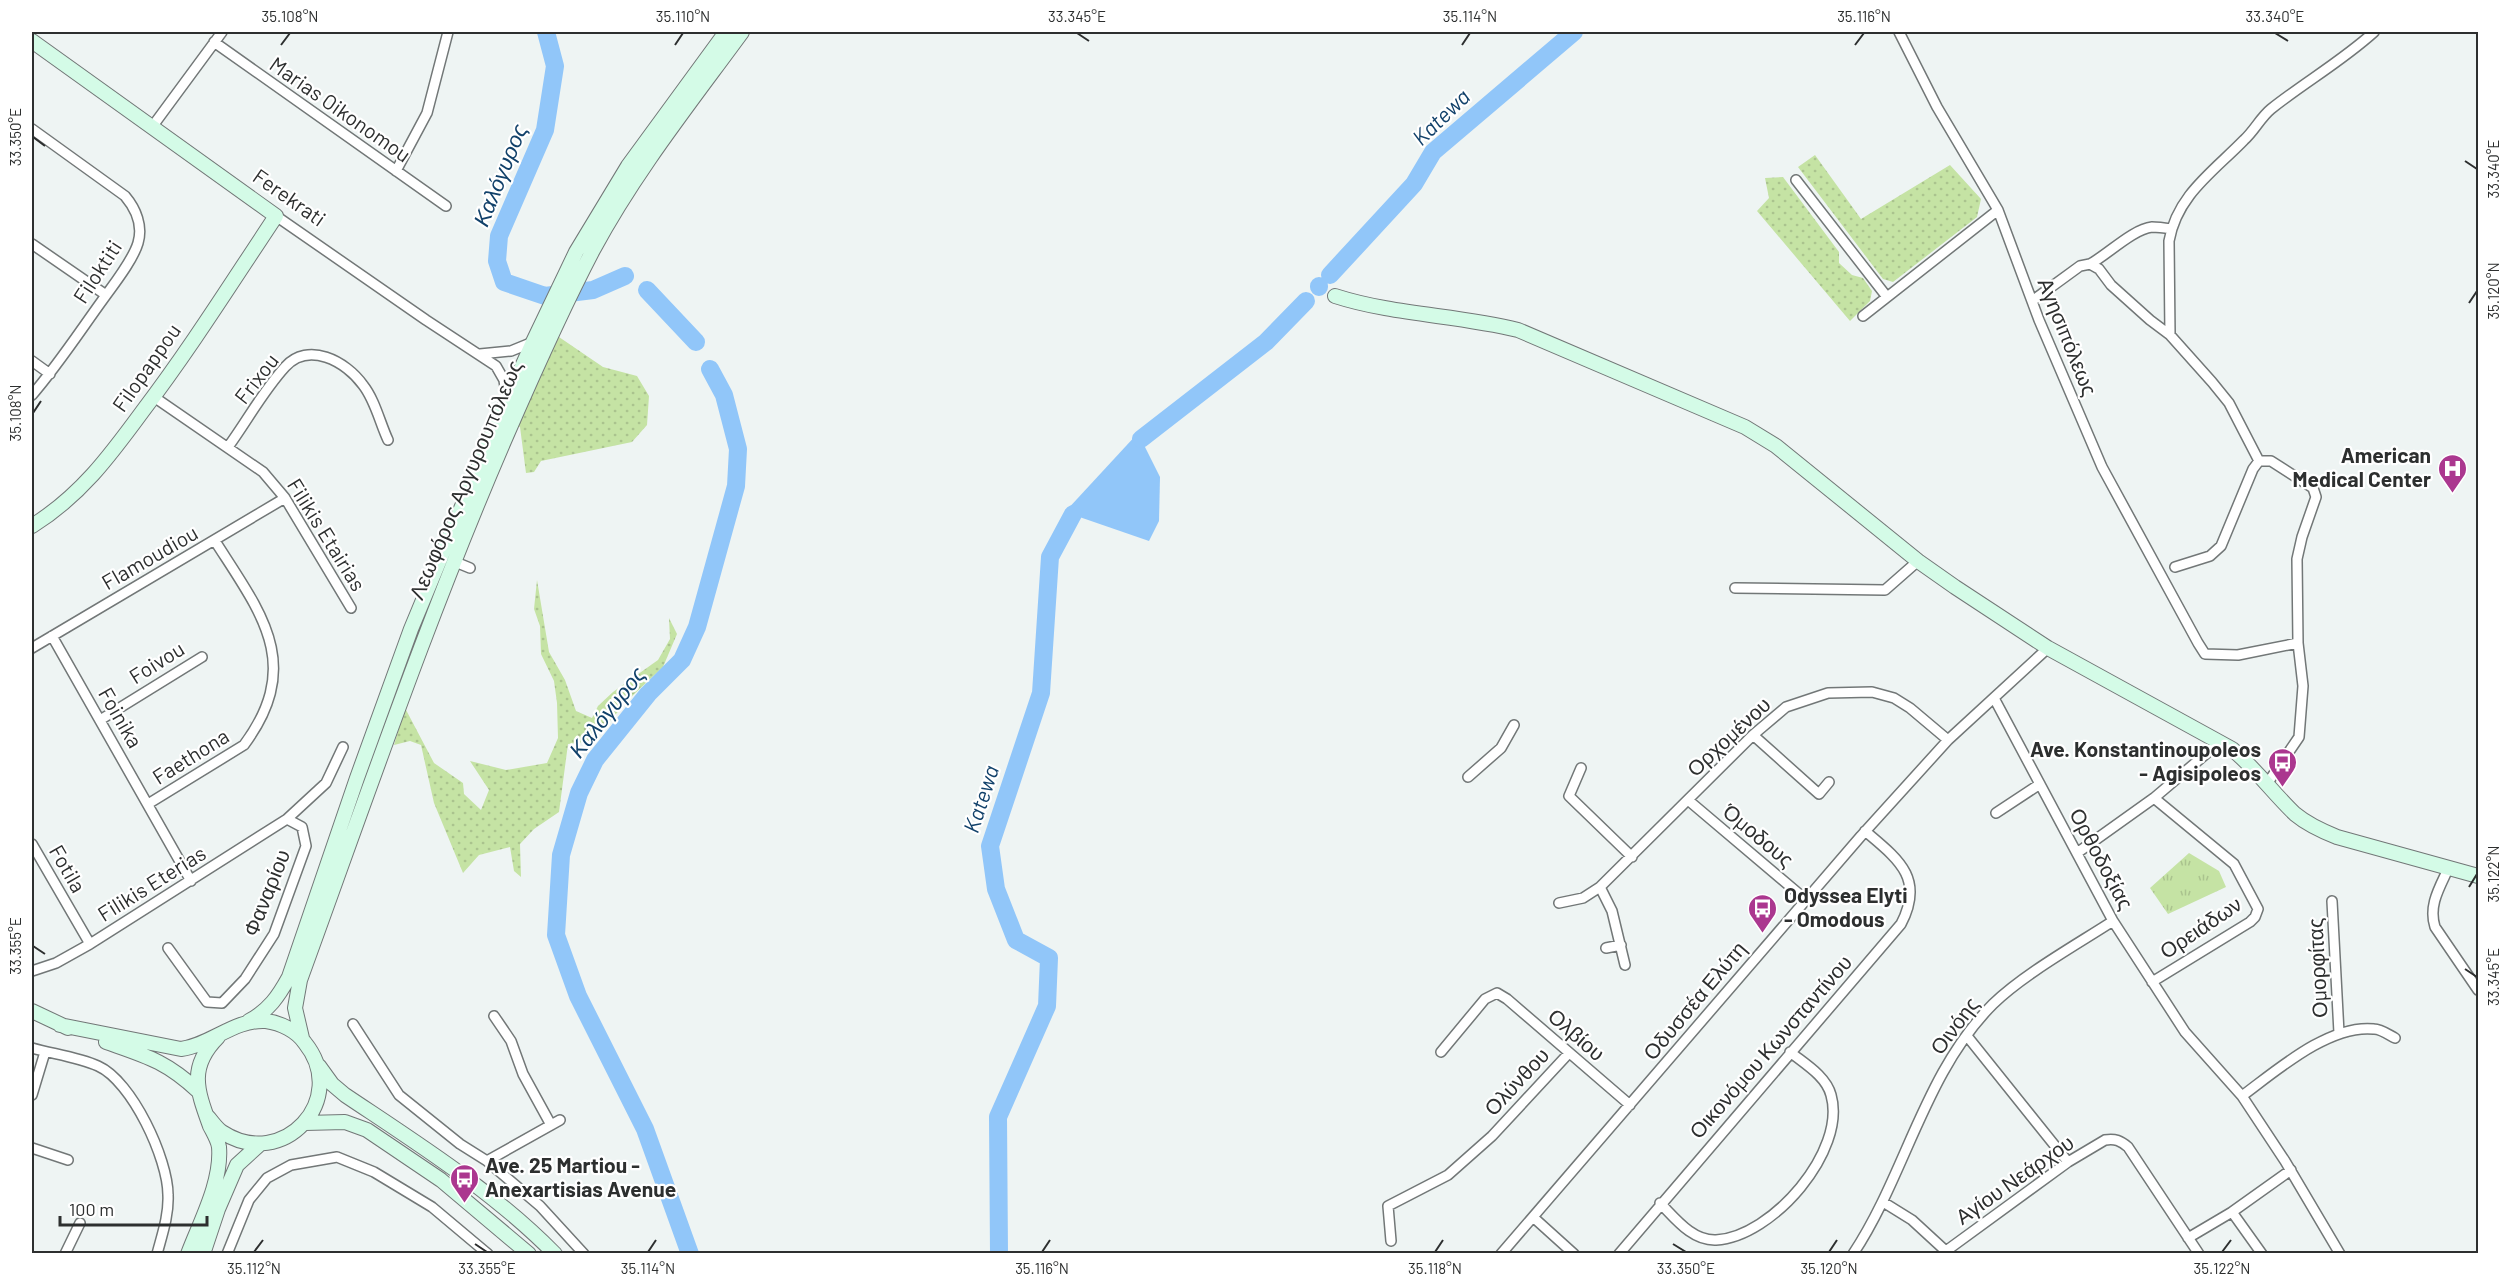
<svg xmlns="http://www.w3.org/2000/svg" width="2510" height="1285" viewBox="0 0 2510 1285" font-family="Barlow,sans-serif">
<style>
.grass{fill:url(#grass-dots)}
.park{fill:url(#park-tufts)}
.water{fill:#91c6f9}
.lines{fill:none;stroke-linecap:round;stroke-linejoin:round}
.river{stroke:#91c6f9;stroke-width:18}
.street-casing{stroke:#727777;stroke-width:12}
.secondary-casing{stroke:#727777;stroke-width:16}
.street{stroke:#fff;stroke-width:9}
.secondary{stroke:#d4fbe7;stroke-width:14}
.ticks{fill:none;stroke:#2d2f2f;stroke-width:2}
.labels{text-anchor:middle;stroke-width:4.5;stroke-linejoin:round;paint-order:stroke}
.street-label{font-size:21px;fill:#2d2f2f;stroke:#fff}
.poi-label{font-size:21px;font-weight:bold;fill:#2d2f2f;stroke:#fff;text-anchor:end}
.water-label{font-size:22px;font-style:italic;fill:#11416a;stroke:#fff}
.neatline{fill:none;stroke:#2d2f2f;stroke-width:2}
.ticks-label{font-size:15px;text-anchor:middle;fill:#2d2f2f}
</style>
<defs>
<pattern id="grass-dots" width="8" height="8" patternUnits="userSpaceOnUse" patternTransform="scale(1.5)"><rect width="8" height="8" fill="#c5e3a4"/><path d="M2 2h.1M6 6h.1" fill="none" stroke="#aac38e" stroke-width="1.8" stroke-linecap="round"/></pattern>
<pattern id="park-tufts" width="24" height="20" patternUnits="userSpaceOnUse" patternTransform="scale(1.5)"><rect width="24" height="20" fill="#c5e3a4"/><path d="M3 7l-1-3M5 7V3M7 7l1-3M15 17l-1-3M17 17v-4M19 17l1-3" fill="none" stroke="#aac38e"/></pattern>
</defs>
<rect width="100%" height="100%" fill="#eef4f3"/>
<path class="grass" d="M1815,155L1861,219L1950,165L1981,199L1977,217L1893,282L1883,279L1798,167Z
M1783,177L1839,252V263L1852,275L1863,278L1872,291L1870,301L1850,321L1757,211L1769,198L1765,178Z
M559,337L603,367L637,376L649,396L647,425L632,442L541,461L534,472L526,473L520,427L517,426L535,384Z
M537,580L549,652L565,680L576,711L592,718L598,706L613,692L658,660L670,639L669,618L677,634L663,667L631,697L592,741L568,744L559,812L534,829L520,844L521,877L514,871L510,847L479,855L463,873L434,803L421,745L410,741L394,745L405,708L434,763L463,783L464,794L481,810L489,790L470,761L506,770L547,763L558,738L557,703L554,681L541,654L540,626L534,609Z"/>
<path class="park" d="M2189,853L2219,871L2226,887L2168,914L2150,888Z"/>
<path class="water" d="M1138,433L1160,477L1159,521L1149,541L1065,512Z"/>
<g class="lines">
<path class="river" d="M546,32L555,66L545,130L499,236L497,261L504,282L545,296L593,290L625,276
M1330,275L1414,184L1433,152L1574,32
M1319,287V286
M647,290L696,342
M1141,439L1266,342L1306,301
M690,1254L645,1129L578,996L556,935L561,855L579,793L595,760L648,694L682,660L697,627L736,486L738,449L724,395L710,369
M999,1254L998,1117L1047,1006L1049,958L1016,940L996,889L990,846L1041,693L1050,557L1073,514"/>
<defs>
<path id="street" d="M1899,32L1937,107L1998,210L2039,320L2102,467L2198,643L2205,654L2238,655L2298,643
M214,42L446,206
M152,127L222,32
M32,129L125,196C136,209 143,226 138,243C133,260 114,284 104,298C80,331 58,365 32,395
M396,171L427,113L448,32
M1796,180L1887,297
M276,216L426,320L496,366L504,380L507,400
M32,244L106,295
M2090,264C2107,255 2133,229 2152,227C2158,227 2165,228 2171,229
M2032,301L2080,266L2090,264L2099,269L2111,285L2150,320L2170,335L2212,382L2229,403L2259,461
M1863,316L1998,210
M2170,335L2169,241C2177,195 2214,171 2244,140C2254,131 2261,117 2271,109C2305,82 2342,61 2374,32
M480,354L511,351L533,342
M32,361L50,374
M154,397L263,472L285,498L351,608
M228,447C247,421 263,391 285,367C308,341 346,361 363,385C375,400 380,423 388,440
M453,561L470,568
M2175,567L2210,556L2221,546L2253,469L2259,461H2271L2313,488L2316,497L2302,537L2297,559L2298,643L2303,686L2299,737L2267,784
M1735,588L1885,590L1918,561
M52,636L191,881
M32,648L285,498
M1994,698L2113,921L2185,1032L2242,1096L2285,1161L2340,1254
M100,720L202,657
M1753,735L1819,794L1829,782
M1581,768L1569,796L1632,857
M1468,777L1501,748L1514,725
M1688,800L1805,899
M148,804L244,745C304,664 261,613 215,541
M1996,813L2040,784
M32,844L90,944
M2077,853L2154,798L2220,742
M2449,867C2440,887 2428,905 2435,927L2478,990
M1600,887L1612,911L1625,965
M2332,901L2339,1033
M1559,903L1583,898L1600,887L1753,735L1786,707L1828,693L1872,692L1894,698L1910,708L1948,740
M168,948L207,1002L222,1003L245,979L274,934L306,846L302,827L287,819
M1606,948L1621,945
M32,971L56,963L90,944L287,819L326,783L343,747
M2152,982L2250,922L2255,917L2258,909L2234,864L2154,798
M494,1016L511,1041L523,1074L551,1125
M353,1024L399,1095L460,1144L487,1161L540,1206L584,1254
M1967,1036L2068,1162
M32,1048C53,1054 78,1057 98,1066C132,1081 168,1159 168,1195C169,1215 162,1235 157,1254
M1441,1052L1485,999L1497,993L1507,999L1630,1105
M32,1095L45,1052
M2242,1096C2276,1071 2329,1024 2374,1029C2381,1029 2389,1035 2395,1038
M32,1148L68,1160
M487,1161L560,1120
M1883,1202L1912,1220L1949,1254
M1660,1203C1675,1218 1692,1241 1716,1240C1772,1237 1847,1151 1831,1095C1826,1076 1805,1064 1790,1052
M2232,1212L2262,1254
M1533,1217L1574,1254
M2188,1238L2232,1212L2291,1170
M1391,1241L1388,1206L1448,1175L1492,1136L1569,1053
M1946,1251L2068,1162L2105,1140C2115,1138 2121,1141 2128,1147L2199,1254
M65,1254L80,1223
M227,1254L249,1200L267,1178L291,1165L337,1157L374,1172L432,1207L488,1254
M1501,1254L1861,836L1948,740L2048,648
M1619,1254L1901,924C1925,878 1898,859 1865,831
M1853,1254C1906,1174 1924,1073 1993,1004C2024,974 2076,945 2113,921"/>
<path id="secondary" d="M32,41L276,216C232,282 190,349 142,412C109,457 80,496 32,526
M1335,296C1394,315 1458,315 1518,330L1745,427L1776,446L1918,561L1955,587L2048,648L2232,749C2255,768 2273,793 2295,814C2307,824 2322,831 2337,837L2478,876
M32,1011L68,1028
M249,1021C269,1010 278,997 289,977L357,778L411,629L495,427L533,342L576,252L628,166L726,32
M60,1025L181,1049C211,1045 234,1019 266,1021C281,1023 297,1031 305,1043C350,1099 283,1172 222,1132C216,1128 212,1121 207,1116
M302,1038L295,1008L300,980C367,796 430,611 508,432C535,370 562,309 593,250C635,172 690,103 742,32
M106,1042C146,1056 166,1061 198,1091
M319,1066L332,1084L345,1095C418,1144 493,1191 555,1254
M305,1123L345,1122L367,1130L441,1180L529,1254
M188,1254C200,1222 222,1182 219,1147C218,1140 213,1132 210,1126C197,1090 188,1067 218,1037
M203,1254L218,1209L237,1165L260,1144"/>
</defs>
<use href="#street" class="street-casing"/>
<use href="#secondary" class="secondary-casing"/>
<use href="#street" class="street"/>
<use href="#secondary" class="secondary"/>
</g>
<path class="ticks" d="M1077,33L1089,41M2275,33L2288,41M281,45L290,33M675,45L683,33M1462,45L1470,33M1855,45L1864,33M33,137L45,146M2465,161L2477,169M2469,303L2477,291M33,413L41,401M2469,887L2477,874M33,946L45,954M2465,969L2477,977M475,1244L487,1252M1673,1244L1686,1252M254,1252L263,1240M648,1252L656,1240M1042,1252L1050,1240M1435,1252L1443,1240M1829,1252L1837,1240M2222,1252L2231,1240"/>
<defs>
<symbol id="hospital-pin" viewBox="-11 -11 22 30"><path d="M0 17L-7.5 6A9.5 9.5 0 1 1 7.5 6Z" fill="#ab378f" stroke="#fff"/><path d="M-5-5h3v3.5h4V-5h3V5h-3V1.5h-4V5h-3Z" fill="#fff"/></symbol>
<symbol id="bus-pin" viewBox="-11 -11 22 30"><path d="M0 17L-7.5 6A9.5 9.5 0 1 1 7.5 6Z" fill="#ab378f" stroke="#fff"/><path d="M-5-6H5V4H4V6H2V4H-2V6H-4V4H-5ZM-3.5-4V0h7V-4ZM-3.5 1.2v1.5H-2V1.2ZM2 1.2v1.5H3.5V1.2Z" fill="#fff"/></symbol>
</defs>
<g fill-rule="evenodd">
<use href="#hospital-pin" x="2436" y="452" width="33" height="45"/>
<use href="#bus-pin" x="2266" y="746" width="33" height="45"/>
<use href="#bus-pin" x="1746" y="892" width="33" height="45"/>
<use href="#bus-pin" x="448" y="1162" width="33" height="45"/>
</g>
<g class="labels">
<g class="street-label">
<text transform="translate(340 110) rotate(35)" y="7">Marias Oikonomou</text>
<text transform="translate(289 198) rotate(35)" y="7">Ferekrati</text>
<text transform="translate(98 272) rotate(-57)" y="7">Filoktiti</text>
<text transform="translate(2067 337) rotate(68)" y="7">Αγησιπόλεως</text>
<text transform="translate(147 368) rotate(-55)" y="7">Filopappou</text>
<text transform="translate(257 379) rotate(-52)" y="7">Frixou</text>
<text transform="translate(466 480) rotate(-67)" y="7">Λεωφόρος Αργυρουπόλεως</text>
<text transform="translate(326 535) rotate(58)" y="7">Filikis Etairias</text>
<text transform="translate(150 558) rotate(-30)" y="7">Flamoudiou</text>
<text transform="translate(157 663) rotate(-32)" y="7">Foivou</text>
<text transform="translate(120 718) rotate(60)" y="7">Foinika</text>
<text transform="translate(1729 737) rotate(-43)" y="7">Ορχομένου</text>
<text transform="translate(191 757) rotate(-32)" y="7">Faethona</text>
<text transform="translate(1758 836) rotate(40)" y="7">Όμοδους</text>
<text transform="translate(2101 859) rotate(62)" y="7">Ορθοδοξίας</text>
<text transform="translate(67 869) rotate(60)" y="7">Fotila</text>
<text transform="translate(152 884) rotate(-32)" y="7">Filikis Eterias</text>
<text transform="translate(267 893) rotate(-68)" y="7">Φαναρίου</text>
<text transform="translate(2201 928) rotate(-34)" y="7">Ορειάδων</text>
<text transform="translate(2318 968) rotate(-93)" y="7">Ομορφίτας</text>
<text transform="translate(1695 1001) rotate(-50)" y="7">Οδυσσέα Ελύτη</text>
<text transform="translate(1955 1026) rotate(-53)" y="7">Οινόης</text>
<text transform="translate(1576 1035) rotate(41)" y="7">Ολβίου</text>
<text transform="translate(1771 1047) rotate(-49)" y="7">Οικονόμου Κωνσταντίνου</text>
<text transform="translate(1517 1082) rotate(-47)" y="7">Ολύνθου</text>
<text transform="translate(2015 1180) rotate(-35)" y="7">Αγίου Νεάρχου</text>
</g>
<g class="poi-label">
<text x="2431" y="463">American<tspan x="2431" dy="24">Medical Center</tspan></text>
<text x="2261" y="757">Ave. Konstantinoupoleos<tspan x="2261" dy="24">- Agisipoleos</tspan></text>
<text x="1784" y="903" text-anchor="start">Odyssea Elyti<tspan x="1784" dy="24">- Omodous</tspan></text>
<text x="485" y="1173" text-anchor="start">Ave. 25 Martiou -<tspan x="485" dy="24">Anexartisias Avenue</tspan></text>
</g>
<g class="water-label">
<text transform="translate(1441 117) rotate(-44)" y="8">Katewa</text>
<text transform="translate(500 175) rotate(-68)" y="8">Καλόγυρος</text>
<text transform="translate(607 712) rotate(-52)" y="8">Καλόγυρος</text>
<text transform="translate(981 799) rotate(-72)" y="8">Katewa</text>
</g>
</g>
<rect width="2510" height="1285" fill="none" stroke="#ffffff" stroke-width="66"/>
<path d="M60 1216v9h147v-9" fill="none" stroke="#2d2f2f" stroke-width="3"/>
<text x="69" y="1216" font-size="18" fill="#2d2f2f" stroke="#ffffff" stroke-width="4.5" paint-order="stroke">100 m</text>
<rect x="33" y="33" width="2444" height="1219" class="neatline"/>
<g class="ticks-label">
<text x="290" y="22">35.108°N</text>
<text x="683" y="22">35.110°N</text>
<text x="1077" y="22">33.345°E</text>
<text x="1470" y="22">35.114°N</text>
<text x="1864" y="22">35.116°N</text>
<text x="2275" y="22">33.340°E</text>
<text transform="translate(16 137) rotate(-90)" y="5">33.350°E</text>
<text transform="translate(2494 169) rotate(-90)" y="5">33.340°E</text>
<text transform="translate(2494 291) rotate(-90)" y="5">35.120°N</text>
<text transform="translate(16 413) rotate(-90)" y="5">35.108°N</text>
<text transform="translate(2494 874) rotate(-90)" y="5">35.122°N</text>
<text transform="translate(16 946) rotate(-90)" y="5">33.355°E</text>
<text transform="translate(2494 977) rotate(-90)" y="5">33.345°E</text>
<text x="254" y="1274">35.112°N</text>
<text x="487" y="1274">33.355°E</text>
<text x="648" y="1274">35.114°N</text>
<text x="1042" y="1274">35.116°N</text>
<text x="1435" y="1274">35.118°N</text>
<text x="1686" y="1274">33.350°E</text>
<text x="1829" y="1274">35.120°N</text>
<text x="2222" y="1274">35.122°N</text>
</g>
</svg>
